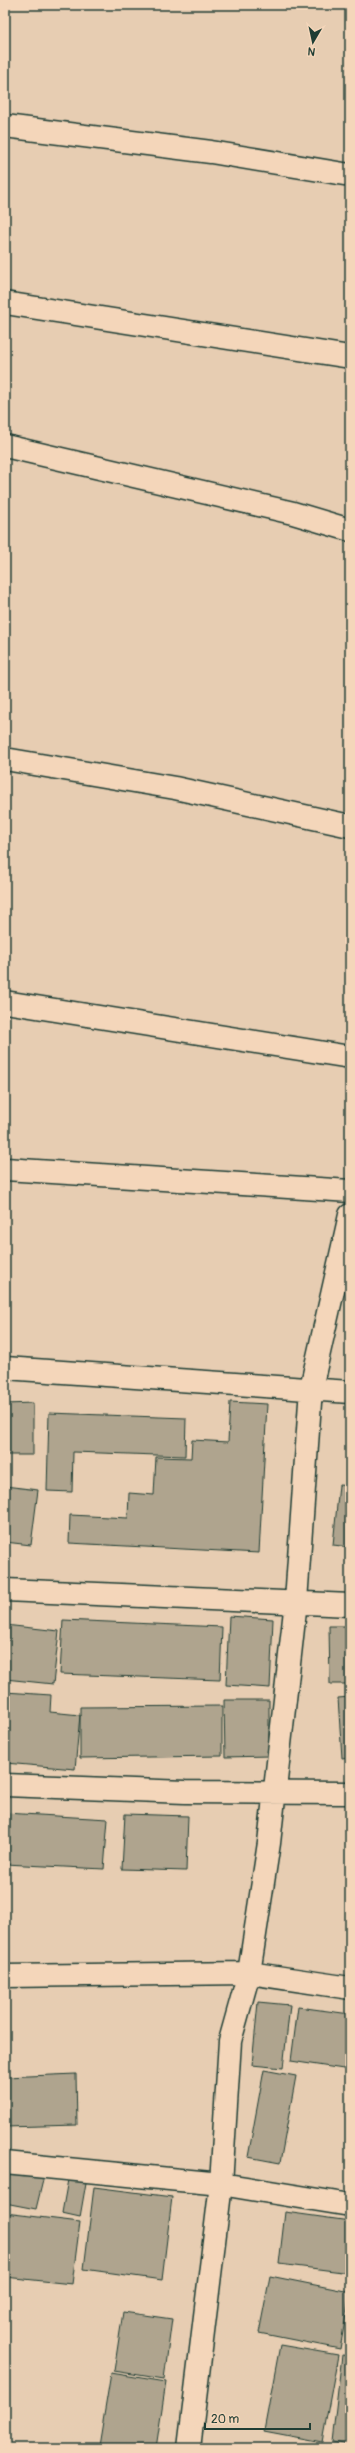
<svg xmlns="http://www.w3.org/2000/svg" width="355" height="2453" viewBox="0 0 355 2453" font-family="Pangolin,sans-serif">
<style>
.building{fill:#afa48e;stroke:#1f3d34}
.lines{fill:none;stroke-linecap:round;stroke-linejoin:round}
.minor-casing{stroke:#1f3d34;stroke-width:25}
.secondary-casing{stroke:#1f3d34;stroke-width:25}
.minor{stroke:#f4d6ba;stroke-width:22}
.secondary{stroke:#f4d6ba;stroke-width:22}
</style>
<rect width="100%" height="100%" fill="#e7cdb2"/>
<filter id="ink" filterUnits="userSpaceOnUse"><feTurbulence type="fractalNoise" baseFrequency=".025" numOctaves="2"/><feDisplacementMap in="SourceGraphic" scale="8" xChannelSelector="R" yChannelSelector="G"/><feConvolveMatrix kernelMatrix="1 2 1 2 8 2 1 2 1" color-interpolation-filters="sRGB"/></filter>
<g filter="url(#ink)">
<path class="building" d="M230,1402L267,1404L259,1553L69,1543L70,1515L128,1518L129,1493L154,1495L156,1457L191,1458L192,1440L228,1442Z
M33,1403V1455H5V1404Z
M49,1413L186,1418L185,1456L73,1452L72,1492L47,1491Z
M339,1485L350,1486V1547L333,1545Z
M5,1486L38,1490L31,1545L5,1542Z
M229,1616L273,1619L270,1688L226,1685Z
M63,1620L222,1627L220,1680L60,1674Z
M5,1625L59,1631L53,1684L5,1679Z
M329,1626H350V1684H330Z
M5,1692L51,1695L50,1712L80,1715L75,1769L5,1763Z
M350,1697V1757L342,1758L338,1698Z
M224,1700H269V1756L225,1757Z
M222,1706V1756L80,1758V1707Z
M5,1813L108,1819L104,1869L5,1864Z
M125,1814L188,1816L186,1871L122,1869Z
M350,1929V1957H347Z
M258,2002L290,2005L283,2068L252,2065Z
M298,2007L350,2014V2070L291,2061Z
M264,2070L296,2076L280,2163L248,2157Z
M76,2074L77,2125L5,2127V2077Z
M11,2165L45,2172L36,2209L5,2203Z
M69,2174L87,2177L80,2217L62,2213Z
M94,2187L172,2197L162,2280L84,2269Z
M285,2212L350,2221V2273L279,2264Z
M5,2213L80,2222L72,2284L5,2277Z
M270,2276L350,2292L340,2349L259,2333Z
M123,2312L172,2319L164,2379L114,2371Z
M280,2345L338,2355L322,2442L264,2431Z
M342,2355L350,2356V2445L332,2442Z
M111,2373L166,2382L156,2448L99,2446Z"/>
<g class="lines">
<defs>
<path id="minor" d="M5,126L211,152L350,175
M5,303L350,357
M5,446L293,513L350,530
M5,1002L350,1057
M5,1169L350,1191
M5,1368L350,1392
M5,1590L350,1605
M5,1785L185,1792L350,1793
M5,1976L249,1973L350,1988
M5,2163L221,2184L350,2205
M189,2448L221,2184L230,2041L249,1973L269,1843L296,1601L311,1388L350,1215"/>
<path id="secondary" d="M5,759L175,788L350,826"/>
</defs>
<use href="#minor" class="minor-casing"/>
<use href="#secondary" class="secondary-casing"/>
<use href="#minor" class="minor"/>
<use href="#secondary" class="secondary"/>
</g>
</g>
<rect width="355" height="2453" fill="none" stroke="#f4d6ba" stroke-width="20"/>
<rect x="10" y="10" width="335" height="2433" fill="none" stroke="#1f3d34" stroke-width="1.5" filter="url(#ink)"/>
<g transform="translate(313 42) rotate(189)" stroke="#f4d6ba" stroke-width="3" paint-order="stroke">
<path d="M0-3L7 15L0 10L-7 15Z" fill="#1f3d34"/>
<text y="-6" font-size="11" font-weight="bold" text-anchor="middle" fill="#1f3d34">N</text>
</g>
<path d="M205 2423v6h105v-6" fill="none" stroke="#1f3d34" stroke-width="2"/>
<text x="211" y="2423" font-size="12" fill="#1f3d34" stroke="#f4d6ba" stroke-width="3" paint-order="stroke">20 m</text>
</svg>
